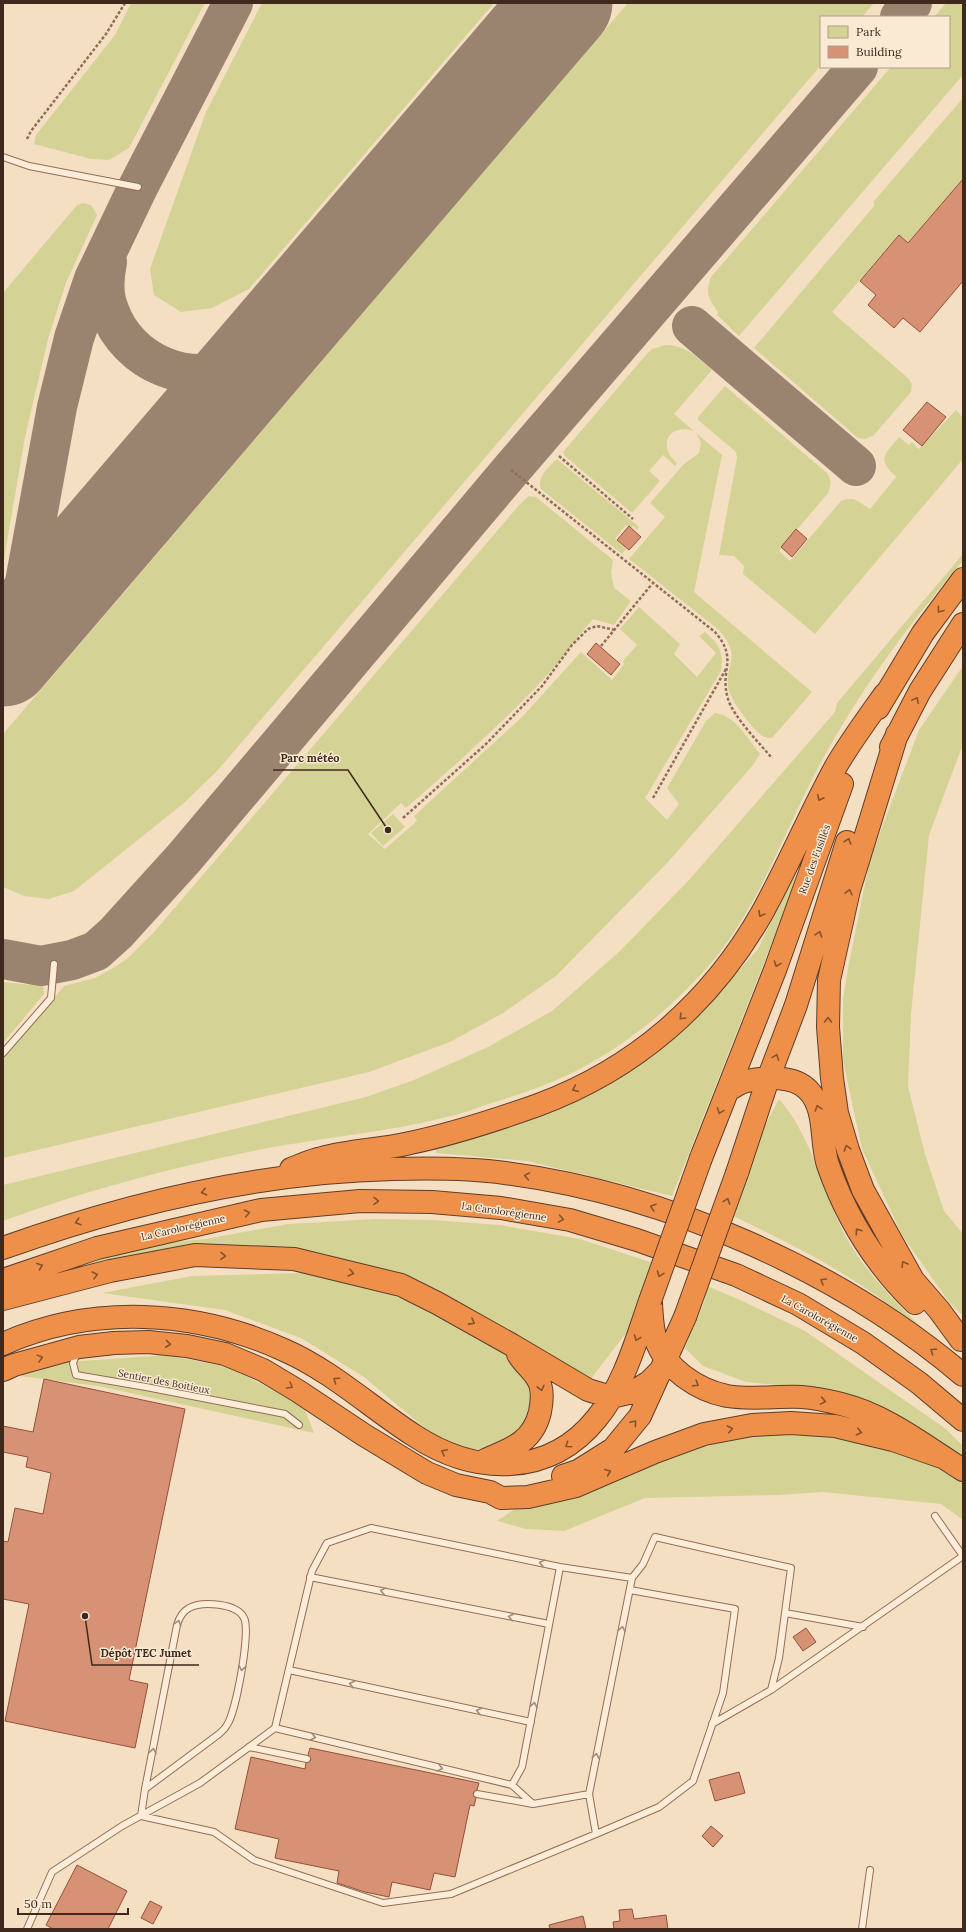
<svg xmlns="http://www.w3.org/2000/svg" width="966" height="1932" viewBox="0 0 966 1932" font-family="Lora,serif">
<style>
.green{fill:#d4d395}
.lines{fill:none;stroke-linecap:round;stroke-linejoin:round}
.taxiway{stroke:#9a8470;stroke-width:40}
.runway{stroke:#9a8470;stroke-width:99}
.building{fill:#d79174;stroke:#945139}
.lane-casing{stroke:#916e57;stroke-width:8}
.highway-casing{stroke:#5f3d2b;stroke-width:24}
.path{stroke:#916e57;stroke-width:2.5;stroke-dasharray:3 2;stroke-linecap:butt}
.lane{stroke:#fdedd8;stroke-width:6}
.highway{stroke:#ee904a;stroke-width:22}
.highway-bridge-casing{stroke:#5f3d2b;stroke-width:24;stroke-linecap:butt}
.highway-bridge{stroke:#ee904a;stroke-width:22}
.oneway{stroke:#85522f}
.oneway2{stroke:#9e8b7a}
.labels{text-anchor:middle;stroke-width:3;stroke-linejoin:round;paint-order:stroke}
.street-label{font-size:10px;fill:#3f291d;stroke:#faead4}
.leader{fill:none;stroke:#3f291d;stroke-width:1.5}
.callout-dot{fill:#3f291d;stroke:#faead4;stroke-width:1.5}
.callout-label{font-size:11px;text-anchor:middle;font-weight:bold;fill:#3f291d;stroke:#faead4;stroke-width:3;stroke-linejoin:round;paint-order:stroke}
</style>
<rect width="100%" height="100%" fill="#f4dfc3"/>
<path class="green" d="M131,3H205L129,148L109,160L91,159L34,144L36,135L115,35Z
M262,3H494L249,289L212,308L181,312L154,295L150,269L206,112Z
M628,3H874L862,17H821V65L217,771L184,803L74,891L49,899L24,896L3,887V734Z
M946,3H963V75L739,336L717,315L718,312C708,297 705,294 711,277L891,67H949V17H934Z
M963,98V188L958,184L908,243L899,235L832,312L909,379L912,385L911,392L873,436L865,439L858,438L754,348L874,206V201Z
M83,203L91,205L97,215L66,283L48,339L25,437L3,565V293L77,205Z
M666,345C686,345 698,358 712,370L674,414L694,431C668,423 657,446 677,463L675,466L663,455L649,471L660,481L632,513L565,456L563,452L645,356L652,349Z
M725,386L827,473C832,481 831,485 828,493L779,551L790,561L841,501C855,495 858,502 870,509L896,477C877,459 884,455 899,437L909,445L912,442L919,449L956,410L963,418V459L815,634L743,574L744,566L734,556L719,555L737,458L736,452L698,420V417Z
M696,433L722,455L694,592L812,692L772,738C768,738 765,738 761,735C751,727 730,700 728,687C726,660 742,658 719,630L629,559L665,517L650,503L683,465L699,453L701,443Z
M557,459L639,527L637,530L633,526L631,528L626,525L615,539L626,549L622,554L541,489C536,477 549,467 557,459Z
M529,496L536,497L613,560L611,573L614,588L631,601L614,625L593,619C574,640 558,665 538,685C497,728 451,769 406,808L401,803L368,834L385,849L417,821L414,816L522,717L581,652L612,680L624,664L623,661L637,645L620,629L639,607L680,644L674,654L697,677L716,653L699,636L705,632C719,644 724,652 721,671L645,798L667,820L679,804L667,788L706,721L715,713C735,715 748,739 760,754L753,765L668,862L556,976L503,1013L450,1042L369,1072L3,1158V1059L64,986L95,978L113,968L127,959L155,931L520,504Z
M963,554V561C907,626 857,694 817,770C783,834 759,906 712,962C675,1005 627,1045 576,1071C548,1085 518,1095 488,1104C475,1109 461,1114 447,1117C388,1132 327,1137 268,1148C178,1166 89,1189 3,1221V1185L366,1097L414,1080L486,1048L552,1011L620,951L689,880L835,712L837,703Z
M963,666V744L929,835L911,1014L908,1086L925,1154L944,1211L963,1234V1316L949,1302L902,1235L862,1149L843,1061V999L849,963L870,859L919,730Z
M393,814L405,827L383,846L371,833Z
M798,866L788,902L672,1196L527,1161L436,1153L435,1147L604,1085L667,1044L718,994L758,949Z
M3,982L43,986L44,994L3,1043Z
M779,1099C810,1134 821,1184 840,1225C859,1266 892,1299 924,1330C905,1318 888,1303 870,1291C826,1261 779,1238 731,1215L762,1131Z
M375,1219L432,1220L500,1225L580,1239L653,1263L626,1333L590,1380L469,1308L420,1284L148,1254L65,1270L160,1243L206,1239L288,1224Z
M306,1273L394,1296L508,1342L533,1397L531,1418L518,1433L497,1448L451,1450L364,1377L301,1338L225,1310L102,1293L192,1276Z
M707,1286L738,1299L805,1331L946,1429L963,1446V1457L811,1388L746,1382L703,1366L685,1348L705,1300Z
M167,1355L228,1367L303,1405L314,1433L98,1386L19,1376L67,1362Z
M795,1418L963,1473V1520L941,1504L823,1492L779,1495L645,1498L564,1531L526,1529L497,1521L519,1506L697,1437Z"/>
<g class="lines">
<path class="taxiway" d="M900,17L912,3
M107,262C104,277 103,296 109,310C127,363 192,390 241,364C262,353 277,333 294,317
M692,326L856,466
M3,654L15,637L57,407L74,338L94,279L138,187L233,3
M3,959L41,966L72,960L96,951L116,933L184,858L511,470L858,67"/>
<path class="runway" d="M3,657L563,3"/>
</g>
<path class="building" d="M963,179V281L920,332L903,318L894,328L868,305L876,295L860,281L899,235L908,243Z
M927,402L946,417L922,446L903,430Z
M629,526L641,537L629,550L617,540Z
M796,529L807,539L792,557L781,547Z
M596,643L620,664L611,675L587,654Z
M44,1379L185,1409L129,1680L148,1684L135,1748L5,1721L29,1604L3,1599V1541L8,1542L15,1508L43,1514L51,1473L26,1467L28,1457L3,1452V1426L33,1432Z
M806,1628L816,1642L803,1651L793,1637Z
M310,1748L479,1783L477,1790L473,1793L476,1798L474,1806L470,1805L455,1877L434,1873L430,1890L392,1882L389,1897L365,1892L337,1883L339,1871L275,1858L279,1839L235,1829L251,1757L305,1769L306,1763L311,1760L308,1755Z
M739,1772L745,1793L715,1801L709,1780Z
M711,1826L723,1836L713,1847L702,1836Z
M77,1865L127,1891L108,1929H53L46,1925Z
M150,1901L162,1907L153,1924L141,1918Z
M632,1909L634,1919L666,1915L668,1929H614L613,1922L620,1921L619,1910Z
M583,1916L586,1929H550L549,1925Z"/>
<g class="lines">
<defs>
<path id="lane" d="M3,157L29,166L138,187
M3,1053L51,998L54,964
M77,1353L73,1363L76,1375L146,1387L285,1414L299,1425
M935,1516L963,1556
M560,1567L632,1578
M310,1577L549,1624
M630,1590L735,1609L723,1693L693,1781L659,1807L596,1834L589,1794L632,1578L643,1564L655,1537L791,1568L779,1658L771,1690L712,1724
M785,1613L863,1627
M289,1670L531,1722
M771,1690L963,1556
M249,1747L307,1759
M512,1785L533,1804L589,1794
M145,1789L219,1734C222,1731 225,1729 227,1725C236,1712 251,1631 244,1618C237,1603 202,1601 189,1608C182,1612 179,1618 177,1625L145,1789L141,1816L214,1832L254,1860L383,1903L451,1894L596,1834
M477,1794L533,1804
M27,1929L52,1872L122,1826L200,1783L275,1728L312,1571L327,1543L371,1528L560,1567L522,1767L512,1785L275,1728
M862,1929L870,1870"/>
<path id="highway" d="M878,708L923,633L963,579
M897,734L849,890L829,980L828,1027L832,1078L837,1113L848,1150L863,1190L913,1280L939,1310L961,1340
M891,747L920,691L963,624
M728,1090C734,1087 741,1082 747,1081C765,1077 794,1075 808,1090C827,1109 820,1142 828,1165C846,1217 876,1265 915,1303
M701,1158L775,970L842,784
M291,1169C301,1165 311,1160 322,1158C350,1150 381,1150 410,1143C453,1134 496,1120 538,1105C635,1069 711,1003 762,913C788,866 809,816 835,768C850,742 868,718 885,694
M737,1173L768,1079L796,1005L847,842
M3,1248C128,1203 260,1172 393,1169C430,1168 468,1168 505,1173C666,1194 839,1270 963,1375
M3,1280L97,1248L261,1210L360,1201L432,1202L501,1208L570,1220L637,1240L736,1275L798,1304L863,1343L919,1383L963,1420
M3,1299L110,1271L195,1255L294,1259L401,1285L437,1303L512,1345L588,1390L611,1397L633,1392L649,1382L661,1370
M651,1304C652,1316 652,1329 656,1340C666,1369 697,1390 727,1396C751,1400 777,1396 802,1397C815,1398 829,1401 841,1404C886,1415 925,1446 963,1470
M3,1344C92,1304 196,1310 284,1350C332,1371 371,1408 415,1436C475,1475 549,1478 597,1418C624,1385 636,1341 650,1301
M3,1370L14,1365L79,1347L114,1343L148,1342L187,1346L225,1354L263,1370L298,1391L364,1435L427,1473L456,1485L490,1492L501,1498L528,1497L576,1486L655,1452L704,1434L752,1425L791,1423L835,1426L893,1440L942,1457
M485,1460C511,1449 533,1442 540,1412C542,1402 543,1393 540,1384C536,1372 524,1365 518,1354
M563,1476L578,1471L613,1449L640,1416L685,1317"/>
</defs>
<use href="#lane" class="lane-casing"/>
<use href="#highway" class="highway-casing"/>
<path class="path" d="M27,139L31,131L106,34L125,3
M559,456L633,519
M511,470L715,632C739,660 719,669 728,699C733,716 760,744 772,758
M601,646L652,584
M653,798L726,669
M403,818L486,744L542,686L572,645L588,629L597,626L615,630"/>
<use href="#lane" class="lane"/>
<use href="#highway" class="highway"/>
<defs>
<path id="highway-bridge" d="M650,1301L701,1158
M685,1317L737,1173"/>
</defs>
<use href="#highway-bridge" class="highway-bridge-casing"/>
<use href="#highway-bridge" class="highway-bridge"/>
</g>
<defs><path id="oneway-chevron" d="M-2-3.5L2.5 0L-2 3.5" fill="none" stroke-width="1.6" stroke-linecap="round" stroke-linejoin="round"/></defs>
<g class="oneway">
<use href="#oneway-chevron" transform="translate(940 610) rotate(126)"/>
<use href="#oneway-chevron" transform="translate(916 700) rotate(-62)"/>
<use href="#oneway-chevron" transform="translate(820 798) rotate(116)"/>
<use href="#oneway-chevron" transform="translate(848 841) rotate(-71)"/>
<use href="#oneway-chevron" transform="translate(849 892) rotate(-76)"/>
<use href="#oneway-chevron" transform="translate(761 914) rotate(120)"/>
<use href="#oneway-chevron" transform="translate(819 934) rotate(-72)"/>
<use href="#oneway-chevron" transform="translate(777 964) rotate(110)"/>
<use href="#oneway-chevron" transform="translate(682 1017) rotate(134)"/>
<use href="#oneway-chevron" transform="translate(828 1020) rotate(-89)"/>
<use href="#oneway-chevron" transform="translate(776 1057) rotate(-69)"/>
<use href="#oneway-chevron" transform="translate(575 1089) rotate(156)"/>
<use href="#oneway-chevron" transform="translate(818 1108) rotate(-107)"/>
<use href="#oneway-chevron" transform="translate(720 1111) rotate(111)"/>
<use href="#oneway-chevron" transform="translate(847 1148) rotate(-107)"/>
<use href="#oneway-chevron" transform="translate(527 1176) rotate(-170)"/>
<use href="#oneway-chevron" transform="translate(204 1192) rotate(168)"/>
<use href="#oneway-chevron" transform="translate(376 1201) rotate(1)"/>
<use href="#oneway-chevron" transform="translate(727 1201) rotate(-70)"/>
<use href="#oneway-chevron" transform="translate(653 1207) rotate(-161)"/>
<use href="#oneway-chevron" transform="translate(247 1213) rotate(-12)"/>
<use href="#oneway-chevron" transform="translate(561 1219) rotate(10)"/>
<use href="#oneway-chevron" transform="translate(78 1222) rotate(162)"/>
<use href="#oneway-chevron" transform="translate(858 1231) rotate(-124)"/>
<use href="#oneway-chevron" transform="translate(223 1256) rotate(2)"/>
<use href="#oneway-chevron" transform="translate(904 1264) rotate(-120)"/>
<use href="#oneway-chevron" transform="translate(40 1266) rotate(-20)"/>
<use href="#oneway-chevron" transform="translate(351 1273) rotate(14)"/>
<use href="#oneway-chevron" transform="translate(660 1274) rotate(110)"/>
<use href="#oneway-chevron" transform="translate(95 1275) rotate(-14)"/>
<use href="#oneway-chevron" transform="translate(823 1281) rotate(-150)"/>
<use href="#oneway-chevron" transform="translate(472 1322) rotate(29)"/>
<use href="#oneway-chevron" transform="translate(637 1338) rotate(110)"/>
<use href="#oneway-chevron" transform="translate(168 1344) rotate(6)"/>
<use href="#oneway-chevron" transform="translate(933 1351) rotate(-145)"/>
<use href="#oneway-chevron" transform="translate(40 1358) rotate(-15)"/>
<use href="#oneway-chevron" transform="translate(336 1380) rotate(-145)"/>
<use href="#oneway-chevron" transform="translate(696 1384) rotate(30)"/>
<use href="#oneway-chevron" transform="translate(290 1386) rotate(31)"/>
<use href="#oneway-chevron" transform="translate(541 1388) rotate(77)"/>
<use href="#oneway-chevron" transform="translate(823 1401) rotate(10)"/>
<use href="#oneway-chevron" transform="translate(634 1423) rotate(-50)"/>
<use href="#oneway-chevron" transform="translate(730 1429) rotate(-11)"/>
<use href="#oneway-chevron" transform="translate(859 1432) rotate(13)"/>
<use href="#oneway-chevron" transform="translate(568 1445) rotate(145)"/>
<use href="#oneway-chevron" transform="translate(444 1452) rotate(-153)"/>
<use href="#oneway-chevron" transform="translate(608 1472) rotate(-23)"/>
</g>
<g class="oneway2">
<use href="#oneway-chevron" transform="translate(542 1563) rotate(-167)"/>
<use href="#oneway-chevron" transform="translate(383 1591) rotate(-169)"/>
<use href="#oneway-chevron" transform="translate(511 1617) rotate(-169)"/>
<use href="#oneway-chevron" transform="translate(178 1623) rotate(-73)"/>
<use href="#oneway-chevron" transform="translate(622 1629) rotate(-79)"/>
<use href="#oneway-chevron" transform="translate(242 1668) rotate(100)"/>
<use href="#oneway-chevron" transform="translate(352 1684) rotate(-168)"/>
<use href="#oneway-chevron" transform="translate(534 1705) rotate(-79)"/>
<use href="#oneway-chevron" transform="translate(479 1711) rotate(-168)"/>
<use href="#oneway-chevron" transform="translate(313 1737) rotate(13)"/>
<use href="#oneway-chevron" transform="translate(153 1751) rotate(-79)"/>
<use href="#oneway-chevron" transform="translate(596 1756) rotate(-79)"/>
<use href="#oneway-chevron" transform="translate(440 1768) rotate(13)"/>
</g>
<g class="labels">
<g class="street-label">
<text transform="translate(814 859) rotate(-70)" y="4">Rue des Fusillés</text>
<text transform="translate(504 1211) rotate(8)" y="4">La Carolorégienne</text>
<text transform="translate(183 1227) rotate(-13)" y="4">La Carolorégienne</text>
<text transform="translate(820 1318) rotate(29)" y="4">La Carolorégienne</text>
<text transform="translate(164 1381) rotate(11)" y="4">Sentier des Boitieux</text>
</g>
</g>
<path class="leader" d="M388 830L348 770H273M85 1616L92 1665H199"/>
<g class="callout-dot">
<circle cx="388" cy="830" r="4"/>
<circle cx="85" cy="1616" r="4"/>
</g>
<g class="callout-label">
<text x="310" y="762">Parc météo</text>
<text x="146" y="1657">Dépôt TEC Jumet</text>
</g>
<rect width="966" height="1932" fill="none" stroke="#3f291d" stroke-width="8"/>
<rect x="820" y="16" width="130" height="52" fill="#faead4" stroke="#af9d8b"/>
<rect x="828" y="26" width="20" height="12" fill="#d4d395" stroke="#af9d8b"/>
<text x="856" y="36" font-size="12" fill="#3f291d">Park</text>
<rect x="828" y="46" width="20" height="12" fill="#d79174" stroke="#af9d8b"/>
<text x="856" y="56" font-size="12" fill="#3f291d">Building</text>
<path d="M18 1908v6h110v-6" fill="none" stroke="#3f291d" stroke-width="2"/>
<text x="24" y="1908" font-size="12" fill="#3f291d" stroke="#faead4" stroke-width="3" paint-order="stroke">50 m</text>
</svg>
